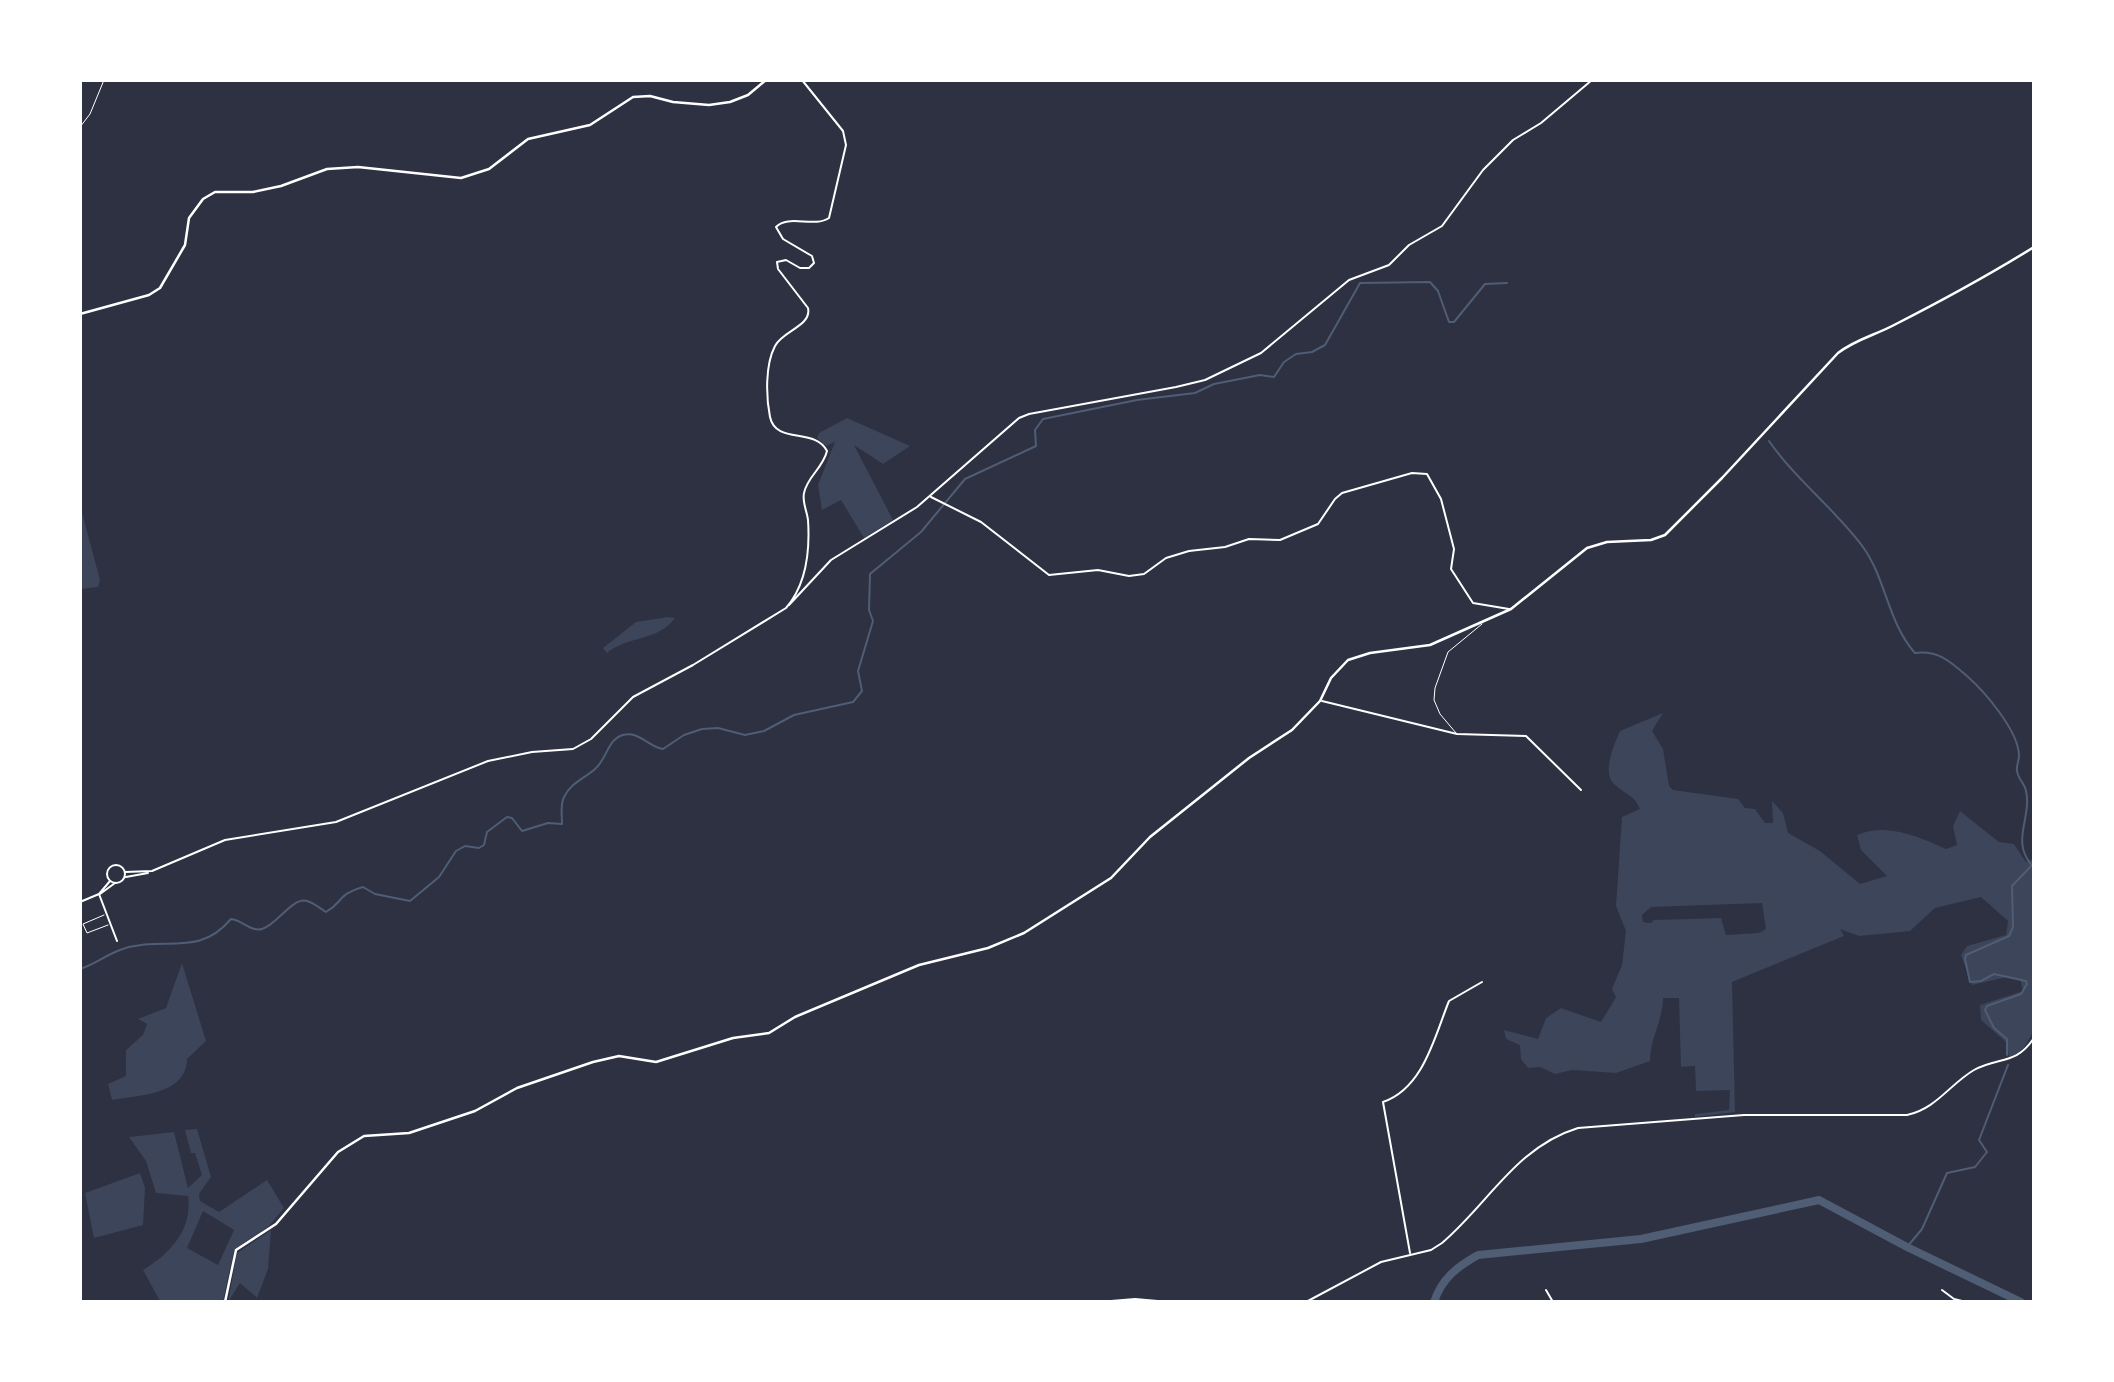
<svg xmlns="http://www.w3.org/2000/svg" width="2114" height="1382" viewBox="0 0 2114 1382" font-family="'Nunito Sans',sans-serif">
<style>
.green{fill:#3c4559;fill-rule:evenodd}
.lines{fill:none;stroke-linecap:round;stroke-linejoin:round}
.stream{stroke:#4f5d75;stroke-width:2}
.river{stroke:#4f5d75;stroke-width:8}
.path{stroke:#fff;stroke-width:1}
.service{stroke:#fff;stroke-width:1}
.minor{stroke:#fff;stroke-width:2}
.tertiary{stroke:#fff;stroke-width:2.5}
</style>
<rect width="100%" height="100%" fill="#2d3142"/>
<path class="green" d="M847,418L910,446L883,464L854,445L893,520L864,538L841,500L822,510L818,485L835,442L826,446L817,438L819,433Z
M80,505L100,580L98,587L81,589Z
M668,617L675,618C659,641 627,636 607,653L603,648L636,622Z
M1663,713L1652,731L1663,749L1669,786L1673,790L1738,799L1745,808L1755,809L1765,823H1773L1772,801L1783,813L1788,833L1820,851L1860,884L1887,876L1861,850L1857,835C1886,822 1920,837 1946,849L1957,845L1953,826L1960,811L1999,842L2014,844L2026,862L2033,859V1031C2028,1043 2022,1053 2009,1057L2007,1043L1981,1020L1980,1005L2023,991L2020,979L2007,977L1972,985L1961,955L1967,946L2006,935L2008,921L1981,897L1935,908L1910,931L1859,936L1840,929L1844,936L1732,982L1735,1112L1695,1117V1114L1729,1110L1730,1090L1696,1091L1695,1066L1681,1067L1679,998H1663C1663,1021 1650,1038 1650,1061L1616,1073L1572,1070L1555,1074L1540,1067L1528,1068L1521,1059L1520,1045L1506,1039L1504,1030L1538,1039L1546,1018L1561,1008L1601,1022L1616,997L1612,989L1622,965L1626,931L1616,906L1622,817L1640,809C1635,796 1625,794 1615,785C1601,773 1614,745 1620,731ZM1762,903L1766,929L1759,933L1726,935L1721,918L1654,920L1651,923L1643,922L1642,915L1651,907Z
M182,963L206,1041L187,1059C186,1095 140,1095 112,1100L108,1084L126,1076V1050L143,1035L147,1024L138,1019L166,1008Z
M197,1129L211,1177L199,1194L200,1201L219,1212L267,1180L284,1208L269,1226L234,1250L223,1301H160L143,1270C169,1254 193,1230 188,1196L156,1193L146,1161L129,1137L174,1132L188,1188L202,1175L195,1153H191L185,1130ZM203,1211L234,1230L218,1265L187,1248Z
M140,1173L145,1188L143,1225L94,1238L85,1193Z
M271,1230L268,1269L257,1298L240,1283L228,1302L237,1253Z"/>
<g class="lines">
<path class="stream" d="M1769,441C1796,480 1835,509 1863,547C1886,579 1888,623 1915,653C1938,650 1950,661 1967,676C1984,691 2019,731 2019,756C2019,761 2016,766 2017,771C2018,779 2025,784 2026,791C2032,817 2011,841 2031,864
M80,969C95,964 106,955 120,950C164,934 197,959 231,919C242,920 251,932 262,929C277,925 292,897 307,901C314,903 321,909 326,912C344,902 336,895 363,887L375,894L410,901L439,877L456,851L465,846L479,848L484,845L487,832L507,817L512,818L522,831L548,823L562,824C562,815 560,805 564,797C571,782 586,778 596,768C607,758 608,739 623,735C639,731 649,747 663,749L684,735L702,729L718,728L745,735L764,731L794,715L853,702L862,691L858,671L873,621L869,610L870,574L921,532L965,479L1036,446L1035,430L1043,419L1137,400L1195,393L1214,384L1260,375L1274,377L1284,362L1296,354L1312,352L1325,345L1360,283L1430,282L1438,291L1449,322H1454L1485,284L1507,283
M2007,1055V1039L1994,1028L1985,1010L1987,1006L2021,994L2027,984L2026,981L1994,974L1981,981L1970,982L1965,959L1966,955L2009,936L2013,927L2012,886L2034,863
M1907,1247L1922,1229L1947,1173L1975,1167L1987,1152L1979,1140L2008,1065"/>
<path class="river" d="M1434,1302C1442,1278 1457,1267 1478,1255L1641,1239L1819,1200L1907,1247L2021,1302"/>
<path class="path" d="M80,127L90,114L104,80"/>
<path class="service" d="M1456,733L1440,714L1434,700L1435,688L1448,652L1482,624
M104,915L83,924L87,933L108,925"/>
<path class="minor" d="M931,497L981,522L1049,575L1098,570L1129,576L1144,574L1166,558L1189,551L1225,547L1249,539L1280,540L1318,524L1335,499L1342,493L1412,473L1427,474L1441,499L1454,549L1451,569L1473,603L1509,609
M789,605L831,560L917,507L1019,418L1029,414L1176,387L1205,380L1261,353L1349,280L1389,265L1409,245L1442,226L1483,170L1513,140L1541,123L1592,80
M1322,701L1457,734L1526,736L1581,790
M107 874a9 9 0 1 1 18 0a9 9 0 1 1-18 0Z
M125,872L152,871L225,840L336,822L488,761L532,752L573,749L591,739L633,697L693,665L786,608C806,585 810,550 808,520C807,511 802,502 804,493C807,477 823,468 827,451C815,427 776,445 770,417C766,397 765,365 775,346C782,331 812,326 808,308L778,269L777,262L786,260L800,268H809L814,263L812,256L783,239L776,227C788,214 814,228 829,218L846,145L843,131L802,80
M126,877L148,873
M99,894L117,941
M100,894L115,883
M80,902L99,894L110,881
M1410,1253L1383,1102C1424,1088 1435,1035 1449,1001L1482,982
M1546,1290L1553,1302
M1942,1290L1954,1299L1966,1302
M1099,1302L1135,1299L1169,1302
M1306,1302L1381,1262L1431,1250L1442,1243C1489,1203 1516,1147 1578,1128L1744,1115H1907C1936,1109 1950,1084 1974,1070C1999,1056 2015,1066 2034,1038"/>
<path class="tertiary" d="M80,314L149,295L160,288L185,245L189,218L203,199L215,192H253L281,186L327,169L358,167L461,178L489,169L528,139L590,125L633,97L650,96L673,102L709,105L730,102L748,95L766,80
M225,1302L236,1250L276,1224L338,1152L364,1136L409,1133L475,1111L517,1088L593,1062L619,1056L656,1062L733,1038L769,1033L795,1017L919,965L988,948L1024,933L1111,878L1150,837L1249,758L1292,730L1320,701L1331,678L1348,660L1370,653L1430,645L1511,609L1587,548L1607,542L1651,540L1665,535L1722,478L1838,353C1856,339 1876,335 1896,324C1943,300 1989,275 2034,247"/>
</g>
<rect width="2114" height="1382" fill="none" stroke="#ffffff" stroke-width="164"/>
</svg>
